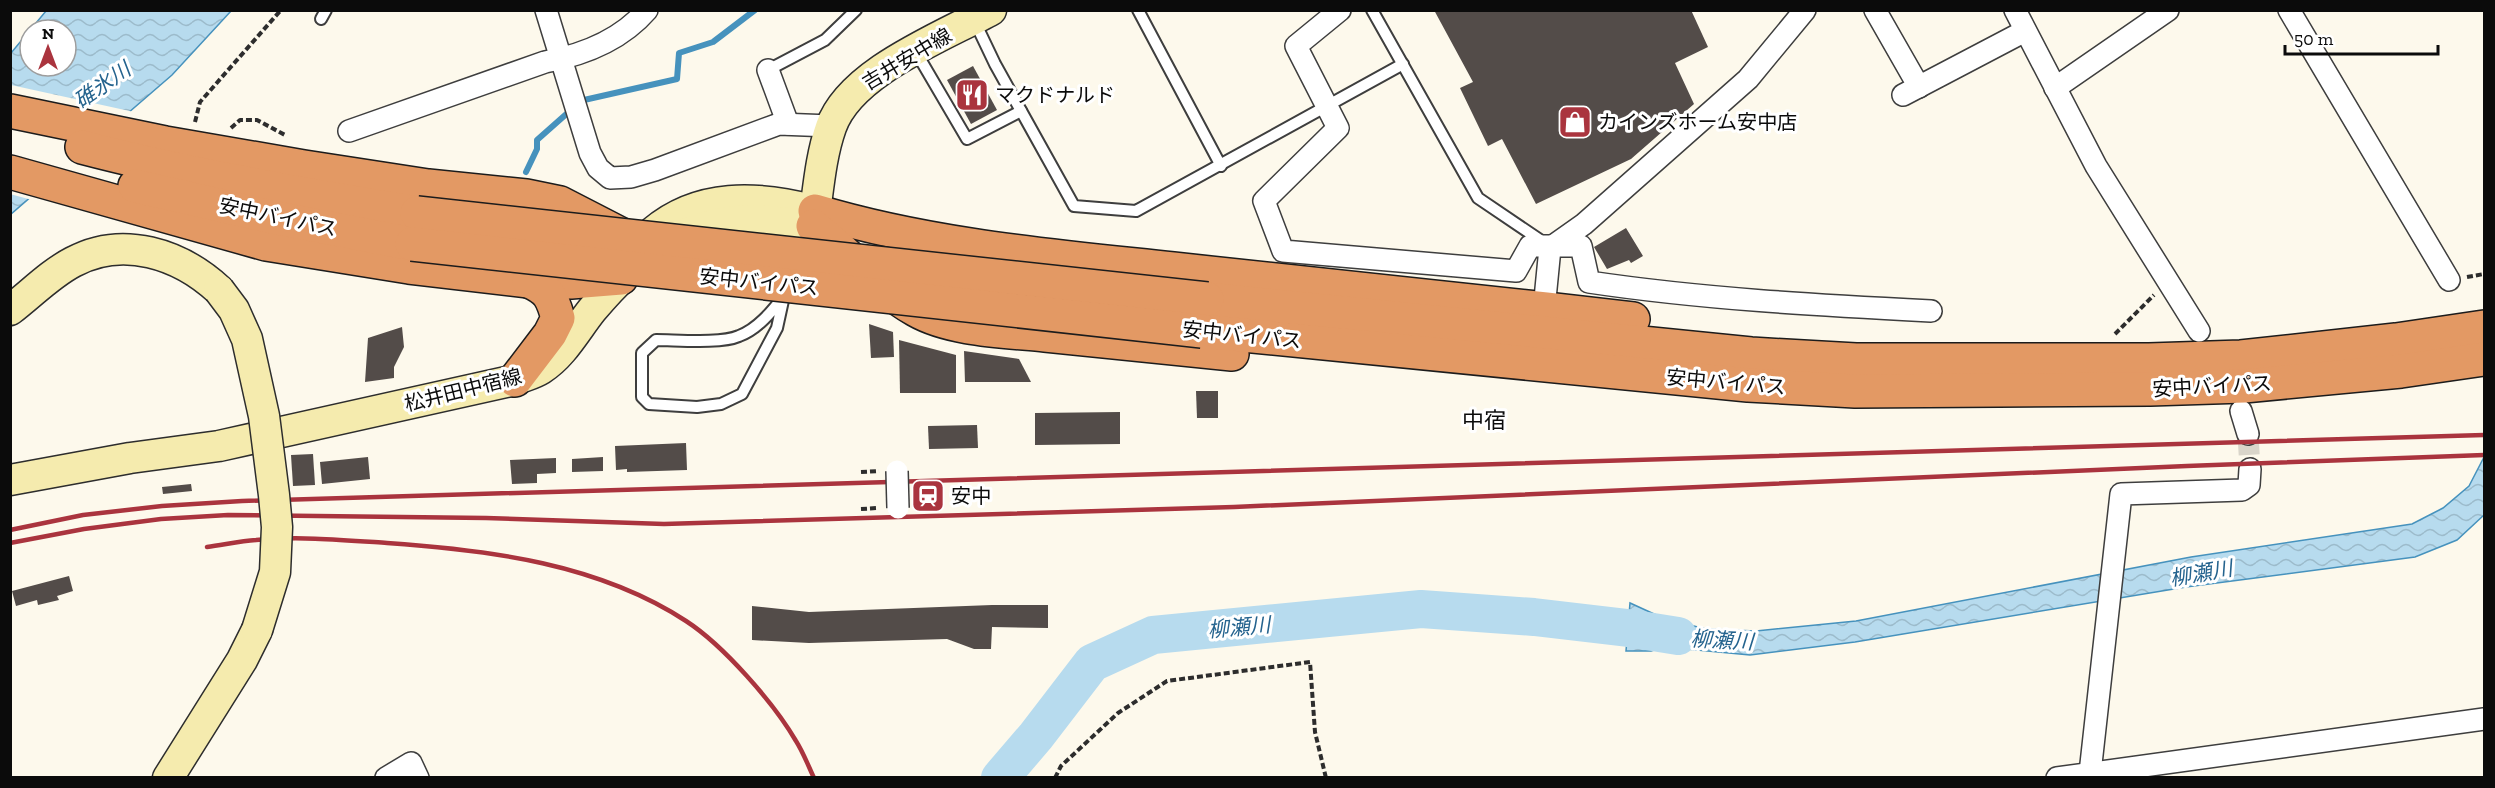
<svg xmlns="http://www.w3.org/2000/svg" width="2495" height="788" font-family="'Zilla Slab','Noto Sans JP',serif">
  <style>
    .water { fill: url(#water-waves); stroke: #4692bd; stroke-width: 1.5; fill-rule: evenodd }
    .pier { fill: #fdf9ec }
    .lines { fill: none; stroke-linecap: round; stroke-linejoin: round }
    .stream { stroke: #4692bd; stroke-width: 6 }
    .river { stroke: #b7dbee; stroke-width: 38 }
    .building { fill: #534c49 }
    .street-tunnel { stroke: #d9d5ca; stroke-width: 21; stroke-dasharray: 21 10; stroke-linecap: butt }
    .lane-casing { stroke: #3e3e3e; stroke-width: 14 }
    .street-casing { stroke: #3e3e3e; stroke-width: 24 }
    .secondary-casing { stroke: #2d2d2d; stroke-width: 33 }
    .highway-casing { stroke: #1c1c1c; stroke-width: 36 }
    .path { stroke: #2d2d2d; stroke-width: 4; stroke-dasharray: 6 3; stroke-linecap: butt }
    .lane { stroke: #fff; stroke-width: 10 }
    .street { stroke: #fff; stroke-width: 21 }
    .secondary { stroke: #f5ebae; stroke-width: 30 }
    .highway { stroke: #e39964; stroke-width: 33 }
    .rail { stroke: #aa343e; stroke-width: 4.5 }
    .street-bridge-casing { stroke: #3e3e3e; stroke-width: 24; stroke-linecap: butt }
    .secondary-bridge-casing { stroke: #2d2d2d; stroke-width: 33; stroke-linecap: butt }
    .highway-bridge-casing { stroke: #1c1c1c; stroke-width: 36; stroke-linecap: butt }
    .street-bridge { stroke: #fff; stroke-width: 21 }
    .secondary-bridge { stroke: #f5ebae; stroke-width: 30 }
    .highway-bridge { stroke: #e39964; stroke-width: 33 }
    .labels { text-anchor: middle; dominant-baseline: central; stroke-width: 6; stroke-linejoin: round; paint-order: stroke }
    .street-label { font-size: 20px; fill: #0b0b0b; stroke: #fff }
    .poi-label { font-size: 20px; fill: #0b0b0b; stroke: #fff; text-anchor: start }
    .water-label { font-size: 21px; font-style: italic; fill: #24638e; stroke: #fff }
    .quarter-label { font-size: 22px; fill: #0b0b0b; stroke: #fff }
  </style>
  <defs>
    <pattern id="water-waves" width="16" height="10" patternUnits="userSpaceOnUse" patternTransform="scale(1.5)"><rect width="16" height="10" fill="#b7dbee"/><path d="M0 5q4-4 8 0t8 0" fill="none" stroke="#9cbbcb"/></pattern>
  </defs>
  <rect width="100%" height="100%" fill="#fdf9ec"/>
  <g class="water">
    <path d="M46,11h185l-59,64 -161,139v-161zM30,30h36v36h-36z"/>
    <path d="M2484,457v58l-27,25 -42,17 -229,30 -331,55 -105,13 -85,-8 -14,4h-25l4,-48 35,16 41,10 50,2 100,-10 335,-64 221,-33 31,-16 26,-22z"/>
  </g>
  <path class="pier" d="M11,85l123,27 -102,88 -22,-6z"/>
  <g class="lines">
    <g class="stream">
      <path d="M580,103l4,-3 93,-21 2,-26 34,-11 42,-32"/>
      <path d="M526,172l11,-23v-9l35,-31"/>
    </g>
    <path class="river" d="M1000,778l36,-42 56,-73 61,-28 268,-26 113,8 94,11 50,8"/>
  </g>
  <g class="building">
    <path d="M1434,10h257l17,37 -33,16 19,41 -63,55 -95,45 -34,-65 -14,7 -28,-58 13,-6z"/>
    <path d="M973,66l24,44 -26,14 -24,-44z"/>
    <path d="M1626,228l17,28 -12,7 -2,-3 -22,9 -13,-22z"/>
    <path d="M869,324l24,8 1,25 -23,1z"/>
    <path d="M402,327l2,20 -10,20v11l-29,4 3,-44z"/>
    <path d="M899,340l57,15v38h-56z"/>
    <path d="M964,351l55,8 12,23h-66z"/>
    <path d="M1196,391h22v27h-21z"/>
    <path d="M1120,412v32l-85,1v-32z"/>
    <path d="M977,425l1,23 -49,1 -1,-23z"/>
    <path d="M686,443l1,27 -60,2v-3l-11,1 -1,-24z"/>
    <path d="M313,454l2,31 -22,1 -2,-31z"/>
    <path d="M368,457l2,22 -48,5 -2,-22z"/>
    <path d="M603,457v14l-31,1v-13z"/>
    <path d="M556,458v15l-19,1v9l-25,1 -2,-24z"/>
    <path d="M191,484l1,7 -29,3 -1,-7z"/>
    <path d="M69,576l4,15 -16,5 2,4 -21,5 -1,-5 -21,6 -4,-15z"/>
    <path d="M992,605h56v23l-56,-1 -1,22h-17l-27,-10 -138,4 -57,-3v-34l57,6z"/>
  </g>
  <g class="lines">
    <path class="street-tunnel" d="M2248,434l2,35"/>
    <g class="lane-casing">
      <g id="lane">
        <path d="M1138,10l83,156"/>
        <path d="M1372,10l106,188 65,44"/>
        <path d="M321,19l5,-9"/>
        <path d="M974,20l21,44 79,142 62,5 267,-147"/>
        <path d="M916,52l51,87 54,-28"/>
        <path d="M768,70l57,-30 31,-30"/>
        <path d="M784,296l-7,32 -35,66 -21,10 -24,3 -48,-3 -7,-7v-44l14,-13c21,0 65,4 83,-4 19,-7 33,-25 45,-40z"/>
      </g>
    </g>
    <g class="street-casing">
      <g id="street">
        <path d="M546,10l44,143 8,15 12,10 21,-1 24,-7 124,-46 52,2"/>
        <path d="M1340,10l-44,36 42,82 -74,73 19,50 233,20 14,-25h51l8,36c114,17 228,23 342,29"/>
        <path d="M1875,10l44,77"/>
        <path d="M2015,10l81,156 103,165"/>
        <path d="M2289,10l160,270"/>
        <path d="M768,70l20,54"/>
        <path d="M2055,88l113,-78"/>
        <path d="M1903,95l122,-64"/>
        <path d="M349,131l196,-69c38,-7 76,-22 102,-52"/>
        <path d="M1544,309l6,-61 34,-24 164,-145 57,-69"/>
        <path d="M2241,411l7,23"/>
        <path d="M2090,773l31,-279 121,-4 7,-5 1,-16"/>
        <path d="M386,778l25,-15 7,15"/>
        <path d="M2057,778l427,-59"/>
      </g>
    </g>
    <g class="secondary-casing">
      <g id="secondary">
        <path d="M653,232c46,-39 104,-36 159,-22"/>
        <path d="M809,235l4,-9c5,-32 7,-68 18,-99 19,-55 111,-90 160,-117"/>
        <path d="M10,310c21,-16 40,-36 63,-48 50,-27 107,-8 146,28"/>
        <path d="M10,480l120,-22 89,-12 296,-66c9,-4 18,-6 26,-11 22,-14 35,-39 51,-59 44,-53 93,-91 166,-90 18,1 37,4 55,6"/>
        <path d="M168,778l74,-118 15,-30"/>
      </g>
    </g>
    <g class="highway-casing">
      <g id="highway">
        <path d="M10,111l155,32 139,24 124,19 98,10 34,7 66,34"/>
        <path d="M82,147c110,29 223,47 335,66"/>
        <path d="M10,172l256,72 143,23 120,14 42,1 50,-4"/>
        <path d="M135,186l137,31 140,27"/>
        <path d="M815,211c116,35 238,45 358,58 154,16 307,32 460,50"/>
        <path d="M813,226c35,27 64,62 103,84 35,20 89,21 129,25 62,6 125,13 187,19"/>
        <path d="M1207,299l544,55 105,6h293l92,-3 155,-17 88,-13"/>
        <path d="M1202,331l546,54 107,6 295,-2 94,-3 157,-15 83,-12"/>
        <path d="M515,380l35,-46 8,-16c-6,-21 -9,-28 -29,-37"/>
      </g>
    </g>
    <g class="path">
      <path d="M195,122l5,-20 81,-92"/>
      <path d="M231,128l9,-8h17l28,15"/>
      <path d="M2467,277l17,-3"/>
      <path d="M2115,334l39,-39"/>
      <path d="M861,472l18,-1"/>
      <path d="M916,508l24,-1"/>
      <path d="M861,509l17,-1"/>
      <path d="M1055,778l6,-12 57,-53 49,-32 143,-19 5,70 11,46"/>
    </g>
    <use href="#lane" class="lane"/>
    <use href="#street" class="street"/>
    <use href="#secondary" class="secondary"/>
    <use href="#highway" class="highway"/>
    <g class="rail">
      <path d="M10,530l73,-15 79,-9 80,-5 2242,-66"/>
      <path d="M10,543l74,-14 77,-10 67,-4 258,3 178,6 570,-17 953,-41 297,-11"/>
      <path d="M207,547c16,-2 33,-6 49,-7 43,-4 88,0 131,3 103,7 212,21 299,78 37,24 88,82 110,120 7,11 12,24 18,37"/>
    </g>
    <g class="street-bridge-casing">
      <path id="street-bridge" d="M897,471l1,37"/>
    </g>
    <g class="secondary-bridge-casing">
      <path id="secondary-bridge" d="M219,290l15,20 13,29 17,77 10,79 3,32 -2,45 -18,58"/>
    </g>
    <g class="highway-bridge-casing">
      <g id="highway-bridge">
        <path d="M417,213l790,86"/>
        <path d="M412,244l790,87"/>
      </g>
    </g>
    <use href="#street-bridge" class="street-bridge"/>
    <use href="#secondary-bridge" class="secondary-bridge"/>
    <use href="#highway-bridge" class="highway-bridge"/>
  </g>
  <defs>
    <g id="restaurant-square" transform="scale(1.725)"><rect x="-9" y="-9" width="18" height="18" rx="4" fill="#aa343e" stroke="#fff"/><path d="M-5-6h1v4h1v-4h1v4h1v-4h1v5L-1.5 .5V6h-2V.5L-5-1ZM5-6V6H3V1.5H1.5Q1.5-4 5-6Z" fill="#fff"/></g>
    <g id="shop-square" transform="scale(1.725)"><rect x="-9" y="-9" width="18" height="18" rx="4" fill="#aa343e" stroke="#fff"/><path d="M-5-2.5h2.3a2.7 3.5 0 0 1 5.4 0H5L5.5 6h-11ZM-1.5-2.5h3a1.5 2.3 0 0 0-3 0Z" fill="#fff"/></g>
    <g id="station-square" transform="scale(1.725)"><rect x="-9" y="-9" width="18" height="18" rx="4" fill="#aa343e" stroke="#fff"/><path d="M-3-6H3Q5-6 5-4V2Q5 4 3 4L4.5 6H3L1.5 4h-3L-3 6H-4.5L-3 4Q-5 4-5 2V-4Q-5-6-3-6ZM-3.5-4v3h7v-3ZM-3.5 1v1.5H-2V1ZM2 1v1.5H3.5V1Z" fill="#fff"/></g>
  </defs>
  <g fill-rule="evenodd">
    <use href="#restaurant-square" x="972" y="95"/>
    <use href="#shop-square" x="1575" y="122"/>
    <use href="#station-square" x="928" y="496"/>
  </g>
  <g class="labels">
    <g class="street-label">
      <text transform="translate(907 59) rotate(-31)">吉井安中線</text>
      <text transform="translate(278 217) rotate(12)">安中バイパス</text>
      <text transform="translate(759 282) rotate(6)">安中バイパス</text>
      <text transform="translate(1242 335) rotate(6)">安中バイパス</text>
      <text transform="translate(1726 382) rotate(5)">安中バイパス</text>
      <text transform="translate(2212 386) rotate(-3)">安中バイパス</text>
      <text transform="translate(463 390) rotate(-14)">松井田中宿線</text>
    </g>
    <g class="poi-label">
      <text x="995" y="95">マクドナルド</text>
      <text x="1598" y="122">カインズホーム安中店</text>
      <text x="951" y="496">安中</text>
    </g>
    <g class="water-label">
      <text transform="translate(102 85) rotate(-35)">碓氷川</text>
      <text transform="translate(2201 573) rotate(-10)">柳瀬川</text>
      <text transform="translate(1239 627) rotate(-5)">柳瀬川</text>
      <text transform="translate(1722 640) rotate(3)">柳瀬川</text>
    </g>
    <g class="quarter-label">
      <text x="1484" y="420">中宿</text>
    </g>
  </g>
  <rect width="2495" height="788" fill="none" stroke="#0b0b0b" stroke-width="24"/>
  <g transform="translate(48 48)"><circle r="28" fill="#ffffff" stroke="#9d9d9d" stroke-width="1.5"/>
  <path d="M0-4.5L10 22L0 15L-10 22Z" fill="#aa343e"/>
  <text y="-9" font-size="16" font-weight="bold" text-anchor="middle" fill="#0b0b0b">N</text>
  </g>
  <path d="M2285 45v9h153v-9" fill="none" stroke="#0b0b0b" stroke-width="3"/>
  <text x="2294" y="45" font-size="18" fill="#0b0b0b" stroke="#ffffff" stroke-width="4.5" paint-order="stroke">50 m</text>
</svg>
